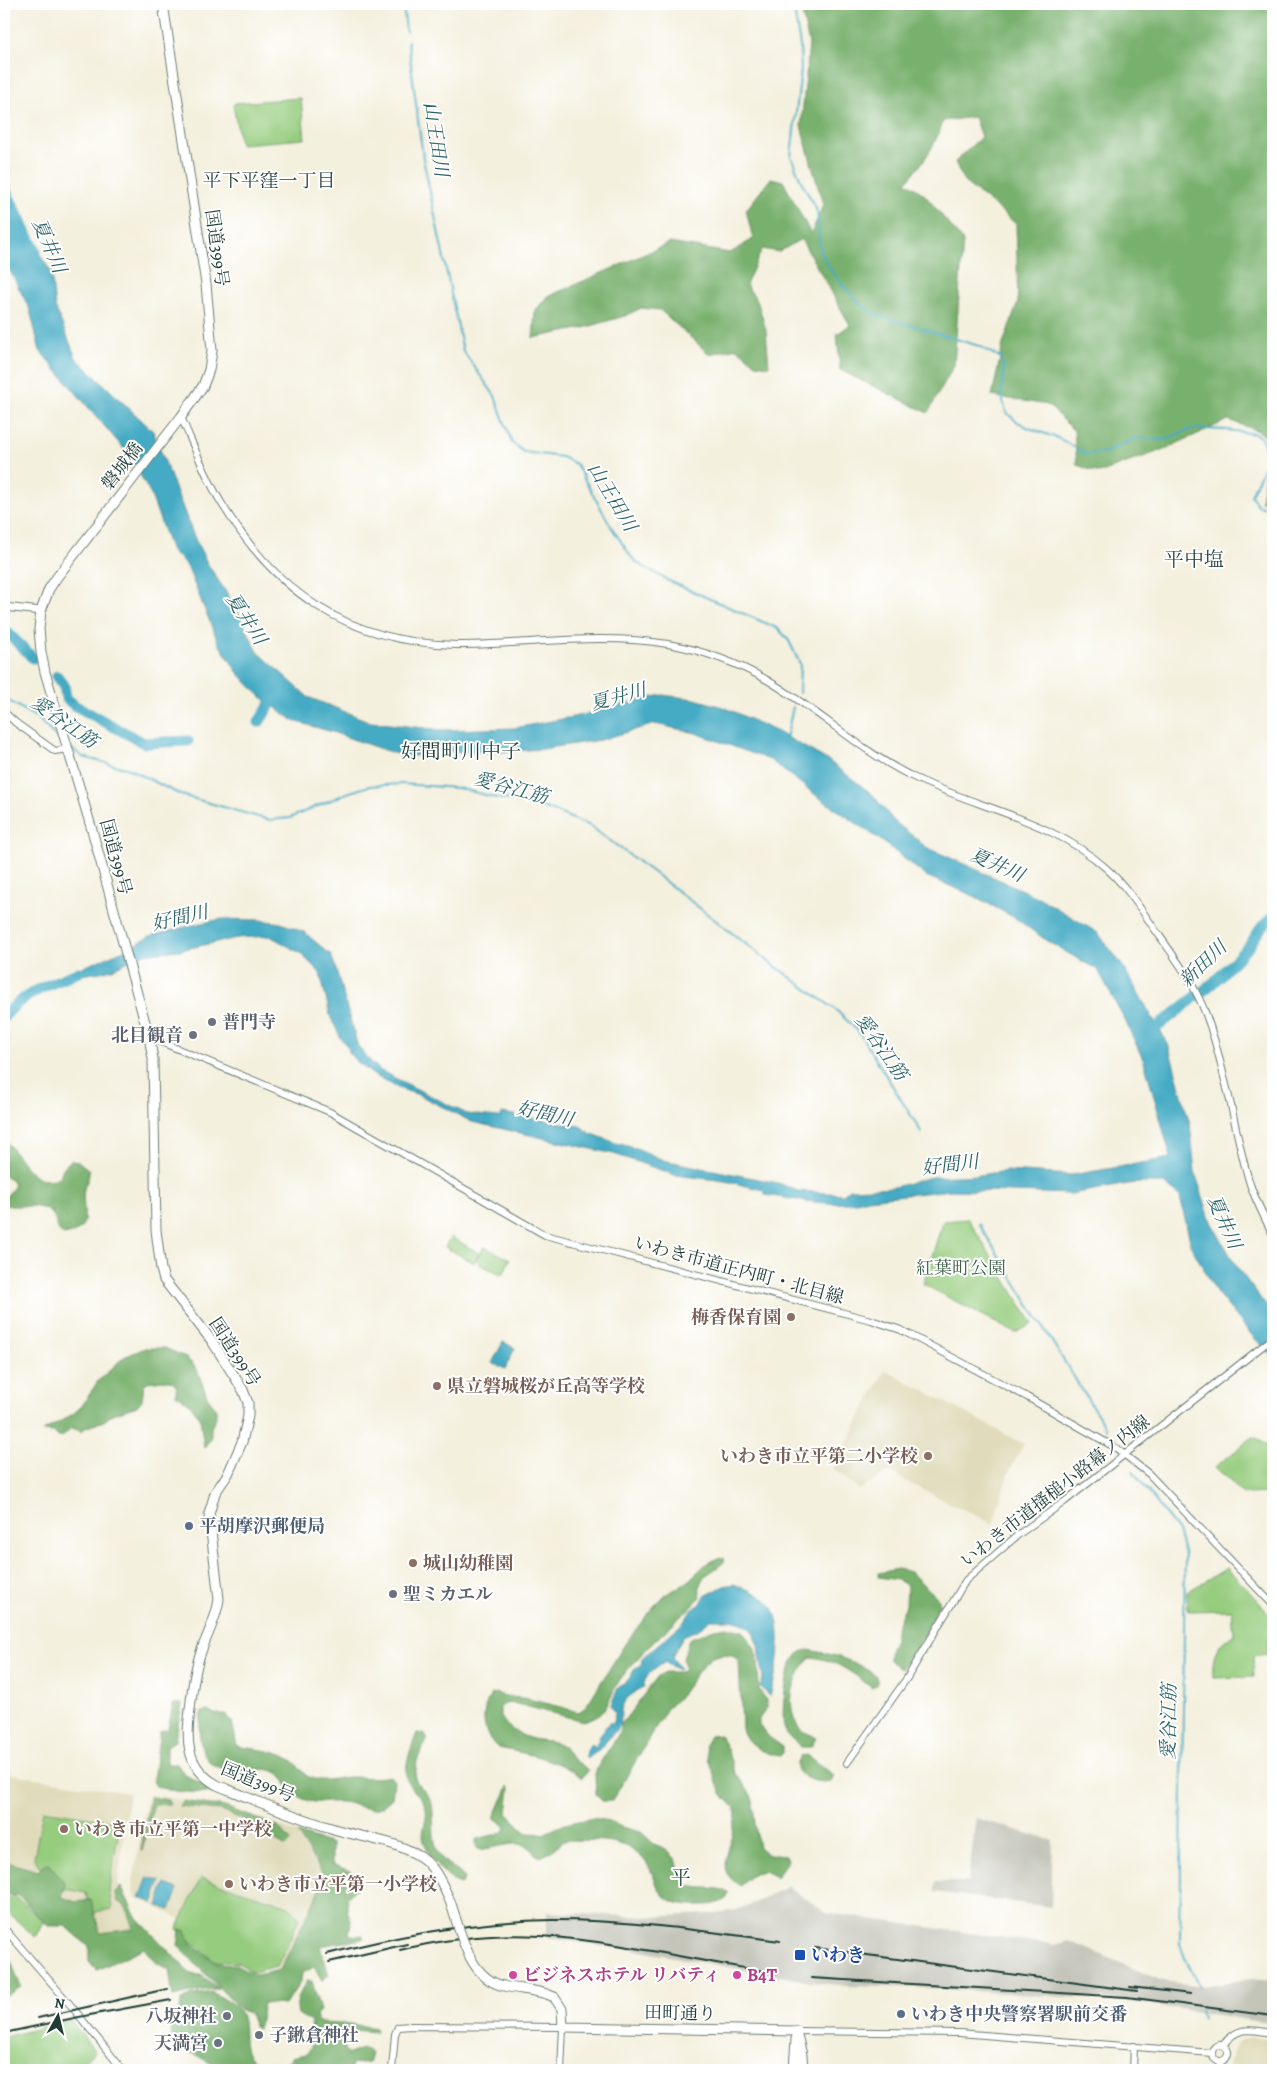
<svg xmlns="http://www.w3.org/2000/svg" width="1277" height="2074" font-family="Alegreya,'Noto Serif JP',serif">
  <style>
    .built { fill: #e0dcbb }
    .industrial { fill: #c4c5b9 }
    .green { fill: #96cc7e; stroke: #5a8459 }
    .forest { fill: #78b06d; stroke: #4c7650 }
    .water { fill: #44abc4; stroke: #32747c }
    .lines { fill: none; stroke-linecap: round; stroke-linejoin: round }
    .stream { stroke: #44abc4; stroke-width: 2 }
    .river { stroke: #44abc4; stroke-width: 11 }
    .tertiary-casing { stroke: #6a7c70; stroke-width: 8 }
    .secondary-casing { stroke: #6a7c70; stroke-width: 9 }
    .trunk-casing { stroke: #6a7c70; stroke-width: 11 }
    .tertiary { stroke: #fff; stroke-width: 6 }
    .secondary { stroke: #fff; stroke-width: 7 }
    .trunk { stroke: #fff; stroke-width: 9 }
    .rail { stroke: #1f3d34; stroke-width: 2 }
    .trunk-bridge-casing { stroke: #6a7c70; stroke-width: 11; stroke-linecap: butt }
    .trunk-bridge { stroke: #fff; stroke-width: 9 }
    .worship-dot { fill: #6b7280; stroke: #fff; stroke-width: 2 }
    .education-dot { fill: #8d6e63; stroke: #fff; stroke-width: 2 }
    .service-dot { fill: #5c6f8a; stroke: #fff; stroke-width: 2 }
    .transit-dot { fill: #1a4fb4; stroke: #fff; stroke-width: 2 }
    .hotel-dot { fill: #d1479c; stroke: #fff; stroke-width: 2 }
    .labels { text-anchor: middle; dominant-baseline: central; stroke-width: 4; stroke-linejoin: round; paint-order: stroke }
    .street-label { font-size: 18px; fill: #1f3d34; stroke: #fff }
    .worship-label { font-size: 18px; font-weight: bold; fill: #5b616d; stroke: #fff; text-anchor: start }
    .park-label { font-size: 18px; fill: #3d6146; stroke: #fff }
    .education-label { font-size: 18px; font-weight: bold; fill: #785e54; stroke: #fff; text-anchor: start }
    .service-label { font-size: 18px; font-weight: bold; fill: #4e5e75; stroke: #fff; text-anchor: start }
    .transit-label { font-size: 18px; font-weight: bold; fill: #164399; stroke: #fff; text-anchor: start }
    .hotel-label { font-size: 18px; font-weight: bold; fill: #b23c85; stroke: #fff; text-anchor: start }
    .water-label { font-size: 19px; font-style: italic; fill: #2c6466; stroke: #fff }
    .neighbourhood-label { font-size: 19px; fill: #1f3d34; stroke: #fff }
    .quarter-label { font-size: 20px; fill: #1f3d34; stroke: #fff }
  </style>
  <rect width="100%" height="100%" fill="#fff"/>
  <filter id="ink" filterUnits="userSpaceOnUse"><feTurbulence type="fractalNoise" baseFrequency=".02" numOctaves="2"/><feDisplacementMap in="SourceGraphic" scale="10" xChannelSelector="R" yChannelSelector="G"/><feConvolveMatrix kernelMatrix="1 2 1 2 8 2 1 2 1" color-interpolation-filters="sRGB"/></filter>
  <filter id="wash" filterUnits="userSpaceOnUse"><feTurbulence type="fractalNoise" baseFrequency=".0096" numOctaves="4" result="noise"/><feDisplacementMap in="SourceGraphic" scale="20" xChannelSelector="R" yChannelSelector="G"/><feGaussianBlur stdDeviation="1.12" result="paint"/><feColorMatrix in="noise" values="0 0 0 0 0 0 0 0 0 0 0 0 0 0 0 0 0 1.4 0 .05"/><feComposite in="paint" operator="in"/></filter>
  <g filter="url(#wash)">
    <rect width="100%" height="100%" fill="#f4f0de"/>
    <g class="built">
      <path d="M885,1370l139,74 -16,30 -15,50 -86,-42 -16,-11 -32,19 -26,-21z"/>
      <path d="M4,1773l125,20 -11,90 23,49 -44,5 -93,-72z"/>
      <path d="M150,1795l76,11 71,27 31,49 -7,5 -41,84 -145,-75 -3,-10 15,-88z"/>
      <path d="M1251,2037l22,3v30h-44l-1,-5 9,-23z"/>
    </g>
    <g class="industrial">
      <path d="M976,1818l77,23 -2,66 -117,-15 1,-10h33z"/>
      <path d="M788,1886l39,27 228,32 14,-4 91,39 10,2 33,4 48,-7 22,2v43l-143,-23 -205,-13 -78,-2 -36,-4 -181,-33 -83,-11v-26l98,5 63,-3 28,-4 23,-9z"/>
    </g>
    <g class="green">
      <path d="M301,98l4,41 -64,5 -1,-1 -7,-38 2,-2z"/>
      <path d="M968,1219l65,105 -18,9 -92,-49 20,-63z"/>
      <path d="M451,1237l28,16 -5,10 -29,-16z"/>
      <path d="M484,1247l26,12 -7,16 -24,-11 -2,-5z"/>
      <path d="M1253,1437l4,1 14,12 2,35 -2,8 -28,1 -28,-27z"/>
      <path d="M1227,1568l46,49v22l-6,1 1,14 -15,2 1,21 -41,1c-1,-20 1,-35 21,-42l-2,-26 -44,1 -1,-19z"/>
      <path d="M43,1810l77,12 -11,68 3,19 -21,4 -5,-20 -32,-6 -20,-29z"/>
      <path d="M201,1878l85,27 14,12 -23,49 -24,6 -14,-9 -24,-2 -38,-32z"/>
      <path d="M14,1895l30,27 -9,15 -31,-28v-6z"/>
      <path d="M71,2020l24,32 -23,18h-68v-33z"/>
    </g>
    <g class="forest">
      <path d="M800,4h473v498l-12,-1 9,-59 -11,-11 -31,-11 -63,29 -66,24 -22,-8 -3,-34 -26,-26 -56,-9 11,-52 15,-42 -2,-78 -22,-19 -30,-23 -9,-20 26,-25 -7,-20 -31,4c-8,26 -19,41 -37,61l18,12 39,47 -9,124 -26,48 -88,-43 -3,-36 13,-9 -49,-86 -22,13 -17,-3 -16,36 11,15 9,30 3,36 -13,-2 -19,-16 -28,6 -49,-44 -19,-2 -16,8 -41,12 -51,10 2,-27 12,-14 123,-54 60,10 23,-14 -7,-29 25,-32 12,3 28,53 12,-29 -22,-79 8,-82z"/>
      <path d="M4,1139c14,14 30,52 56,38l3,-9 8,-8 7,1 11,9c1,8 -3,12 -5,19 -4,22 12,41 -20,46 -11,-7 -5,-13 -11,-20 -10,-13 -35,-7 -49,-10v-6l10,-12 -2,-7 -8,-5z"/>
      <path d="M145,1348h20l20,9 11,10 11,29 9,13v8l-5,11v10l-7,10 -4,-30 -11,-15 -13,-8 1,-7 -4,-6 -10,-2 -16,2 -3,3 -2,15 -5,6 -24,8 -9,7 -19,7 -3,4 -11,-4 -9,9h-4l-4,-5 -11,-1 30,-17 9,-8 16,-25 26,-24z"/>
      <path d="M720,1557l5,2 -1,3c-12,12 -29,13 -23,35 -27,27 -56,50 -79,80 -17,22 -8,36 -39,44l-70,-18 -8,1 -5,3c-2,17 18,28 33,32 8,2 19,1 27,5 6,4 8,10 13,15 5,4 11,6 15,12l-6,7c-27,-20 -51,-23 -83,-30 -17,-10 -20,-39 -7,-54l5,-1c9,5 21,4 31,6 17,4 34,8 50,13l7,-4 40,-64 28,-37 12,-12 21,-12 21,-20z"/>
      <path d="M898,1569l12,3 29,27v6c-9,17 -24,52 -38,63l-12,-7v-8l6,-13v-10l11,-25 1,-20 -9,-5 -20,-3v-4z"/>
      <path d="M727,1627l15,4 12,16 4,13 1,30 8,10v8l-8,11v6l10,12 14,10v6l-3,3c-16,-2 -33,-10 -38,-27l-3,-68 -7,-6 -9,-1 -11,3 -9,8 -23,31 -14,14 -54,91h-10l-6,-6 -1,-21 3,-8 20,-31 5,-13 35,-46 8,-4h16l3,-4 -2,-9 6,-20 25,-10z"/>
      <path d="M808,1650c25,4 47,10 68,26l2,8 -6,4c-19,-15 -37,-29 -62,-31 -16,19 -25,45 -13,68 4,9 13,7 19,13l-5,9h-10c-5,-5 -13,-10 -16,-17 -5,-13 1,-57 8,-69 3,-6 8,-10 15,-11z"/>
      <path d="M173,1704h9l-7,37 -8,5v18h10l8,11 26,13 1,6c-19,-3 -40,0 -58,-9l-1,-6 7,-48 8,-2z"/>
      <path d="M207,1710l8,4h11l6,8 5,24c17,4 37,3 53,13 8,4 12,15 19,18 15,7 27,0 42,0 14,0 25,2 39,-1l4,5 -2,17c-5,5 -11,10 -19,11 -10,0 -21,-6 -31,-7 -20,-1 -29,4 -48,-8 -7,-5 -9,-17 -16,-21 -13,-8 -28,0 -42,-1 -36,-2 -39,-30 -35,-59z"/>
      <path d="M417,1733l7,1 3,4 -10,23 -2,18c5,9 15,16 17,25 3,17 -1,34 7,50 6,11 19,15 25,24l-2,6c-16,-2 -38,-33 -39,-48 0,-11 6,-20 2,-31 -4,-12 -19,-16 -19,-31 0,-14 6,-28 11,-41z"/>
      <path d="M720,1735l7,14 8,23 16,23 2,6 2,23 4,23 9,8 6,-1 12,1 2,5 -12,17 -12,-6 -10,2 -14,13c-20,-14 -16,-21 -10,-42 2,-9 3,-19 6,-28l-1,-8 -13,-13 -14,-36 -3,-14 5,-9z"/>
      <path d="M806,1755l28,20 -3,6c-16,4 -45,-7 -30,-25z"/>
      <path d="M508,1786l2,2 -3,25 20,20 16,1 22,-10 28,-6 17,3 11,6 20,5 13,12 10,4 12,11 8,25c14,7 30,1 44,8l-1,6c-8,7 -19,7 -29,7 -58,1 -28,-36 -71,-58 -18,-9 -41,-6 -60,-7 -11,4 -14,13 -27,17 -6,-3 -10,-10 -16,-12 -8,-4 -35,4 -45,5l-3,-4v-7l26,-6 4,-5 -4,-5 -8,-5z"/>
      <path d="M150,1797l18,3 2,4h-16l-12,47h-1z"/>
      <path d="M182,1801l42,6 53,19 14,15 -5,6 -20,-12 -7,-9 -40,-16 -40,-4z"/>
      <path d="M297,1833l35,11v20l18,7 10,13 -13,14v12l4,11 -2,14 14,1v3l-43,7 9,29 -7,5 -8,-13 -12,6 -1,8 -16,24 -22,-2 -5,26 -5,-2 -2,-12 -11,-6 -62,-63 2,-17 5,2 10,16 24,17 18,1 19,10 24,-5 41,-83 7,-5z"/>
      <path d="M4,1861l34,10 10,-9 17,22 -3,13 14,5 15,-2 9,33 33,-4c-3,-12 -4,-24 -16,-28l-1,-9 5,-5 16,31 54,56 10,1 18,14 -16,1 -30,7 -4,-28 -14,-7 -11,-14 -47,22 -8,-9v-14l-23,-21h-18l-30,-31h-14z"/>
      <path d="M4,1943l17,44 -17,10z"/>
      <path d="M307,1981h5l8,30 -4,3 1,6 2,2 25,1 32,5v4l-25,-2 -6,11 -1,9 5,4c8,-3 17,-9 22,0l-3,8 -15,2 -3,6 -27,-1 -3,1h-97l-27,-15 -13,-5 -10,-9 -2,-10 1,-5 6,-5 3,-19 11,-7 20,-3c8,5 20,10 26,17 14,18 -7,53 29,54 6,0 14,1 19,-1 3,-1 4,-3 6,-5 5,-2 10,-2 15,-3l6,-11 -2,-21 -13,-8c-4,-14 3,-22 9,-33z"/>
    </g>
    <g class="water">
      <path d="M4,198l47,74 4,35 21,51 77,73 42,108 12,24 28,43 23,46 50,45 63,25 71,8 73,-2 68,-13 40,-11 39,-9 33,4 31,9 52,24 51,29 43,33 21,26 33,27 114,51 58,35 24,32 46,79 22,80 5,48 16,50 26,45 36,48v42l-18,-18 -38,-46 -26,-47 -11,-49 -15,-14h-31l-63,11 -120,-4 -83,9c-29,10 -73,0 -103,-4l-2,-5 -38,-9 -50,-6 -61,-21 -142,-32 -53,-27 -21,-7 -26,-14 -18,-15 -5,-7 -1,-5 -7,-8 -11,-24 -10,-42 -20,-20 -30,-17 -33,2 -57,12 -36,4 -32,15 -11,3 -46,7 76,-32 19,-11 47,-12 25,-5 38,1 21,3 23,9 27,23 5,14 22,78 14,16 9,8 86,43 31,3h3l1,-4 78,13 10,7 26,10 23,6 24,11 115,23 20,8 45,3 6,-5 46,-2 36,-10 49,-2 26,-4 66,4 99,-17 -26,-94 -21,-46 -26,-48 -48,-27 -35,-25 -41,-22 -48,-20 -44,-35 -65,-45 -47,-36 -74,-27 -41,-9 -55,16 -58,9 -44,3h-54l-33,4 -18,-3 -61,-21 -38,-11 -34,-25 -22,-23 -19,-29 -33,-80 -15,-13 -20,-56 -21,-39 -90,-105 -10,-41 -26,-51z"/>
      <path d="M503,1342l12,6 -10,21 -13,-6z"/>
      <path d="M734,1584c12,5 29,10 37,21 15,22 6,68 -1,91l-10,-9 3,-8 -4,-34 -7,-15 -10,-7 -11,-3h-20l-12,9 -16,7 -11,21 8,11 -3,1 -13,-7c-11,7 -19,13 -21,26 -19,10 -24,16 -22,37 -12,11 -20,27 -34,33l-2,-3 6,-12 5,4 4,-12 9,-12h5l1,-11 -4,-6 7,-18 11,-9 5,-9 7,-5 1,-7 41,-35 10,-15 7,-3 5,-9 19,-10z"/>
      <path d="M148,1877l13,4 -8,22 -13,-5z"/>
      <path d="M165,1884l13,5 -8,21 -12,-4z"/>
    </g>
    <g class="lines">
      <g class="stream">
        <path d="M403,4l3,27"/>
        <path d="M793,4l7,42 1,24 -10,86 10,25 15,27c4,14 1,29 5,43 5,17 39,57 56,64l102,31 22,12 3,11 -3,24 5,19 10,9 13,7 31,11 26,15 20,-2 30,-14 28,2 27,-11h14l22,1 29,4 6,5 7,17 -18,39 7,11 15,3"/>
        <path d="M408,41l15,117 40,193 32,45 17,47 12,9 38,5 14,7 36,64 20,30 7,6 30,17 110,48 10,12 11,23 -1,29"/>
        <path d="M4,698l35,21 13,14 10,8"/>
        <path d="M786,739l7,-32"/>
        <path d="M71,748l12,9 46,12 52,26 88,25 21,-2 57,-25 22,-7 33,-2 56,4 39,10 23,3 31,9 39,16 72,53 106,82 68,49 22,21 64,102"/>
        <path d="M979,1224l128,206"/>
        <path d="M1133,1471l45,60 7,24 -5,389 5,14 14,28"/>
        <path d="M1200,2010l2,8"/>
      </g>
      <g class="river">
        <path d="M4,187l32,65"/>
        <path d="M4,629l29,29"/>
        <path d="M57,676l7,9 2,13 8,7 70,38 44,-2"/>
        <path d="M259,722l19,-30"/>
        <path d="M4,1017c20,-25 47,-33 75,-45"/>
        <path d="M1151,1032l62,-49 36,-37 12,-18 12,-11"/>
      </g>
    </g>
  </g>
  <g filter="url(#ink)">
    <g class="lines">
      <g class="tertiary-casing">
        <g id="tertiary">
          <path d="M181,417c12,27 23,56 38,82 55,93 128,144 238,146 70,0 141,-13 211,-1 33,6 70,19 99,36 50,29 92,70 144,96 65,32 141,43 196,93 19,17 33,39 47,59 19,27 39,53 51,84 8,21 14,43 19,65 10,36 15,74 27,110 6,16 14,32 22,48"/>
          <path d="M4,712l12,11 39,28 14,-2"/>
          <path d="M149,1037l181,75 215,123 326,85 30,10 15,8 111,59 89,51 33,26 124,131"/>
          <path d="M847,1763l60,-85 59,-98 53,-46 45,-32 209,-164"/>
          <path d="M4,1928l64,74 55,68"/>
          <path d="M796,2031l163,2 253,20"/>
          <circle cx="1220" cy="2053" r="8"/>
          <path d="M1223,2045c16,-20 26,-15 50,-12"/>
          <path d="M1220,2061l1,9"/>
          <path d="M392,2070l3,-36 3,-7 13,-1 152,1 -2,43"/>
          <path d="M1133,2070l1,-24"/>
        </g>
      </g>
      <g class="secondary-casing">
        <path id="secondary" d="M4,607l37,4"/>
      </g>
      <g class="trunk-casing">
        <g id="trunk">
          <path d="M163,4l43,280 6,67 -3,19 -6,16 -22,31 -124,160 -8,12 -8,22 -2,18 2,23 4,20 47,158 57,207 4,22 3,171 5,39 3,11 48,61 31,49 5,13v13l-6,26 -14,32 -13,19 -6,21 10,85c-2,19 -12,35 -18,53 -6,16 -8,32 -10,49 -4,34 -9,64 26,84 37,15 75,31 114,43 29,10 73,13 96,34 11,11 17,26 23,39"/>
          <path d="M554,1997l8,12 1,18 233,4"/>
          <path d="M796,2031l6,24 1,15"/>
          <path d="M794,2070l2,-31"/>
        </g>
      </g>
      <use href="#tertiary" class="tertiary"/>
      <use href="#secondary" class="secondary"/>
      <use href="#trunk" class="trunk"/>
      <g class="rail">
        <path d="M815,1948l322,43"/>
        <path d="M400,1950c45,-11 93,-17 140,-14 80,5 158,26 237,37"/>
        <path d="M327,1954c73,-19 149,-33 225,-34 76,0 152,11 228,21"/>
        <path d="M329,1962l78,-18"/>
        <path d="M811,1978l316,19 146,19"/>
        <path d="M1130,1987l61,7"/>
        <path d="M38,2018l129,-29"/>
        <path d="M4,2033l75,-16 92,-17"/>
      </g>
      <g class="trunk-bridge-casing">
        <path id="trunk-bridge" d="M450,1901c11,31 18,77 54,85 17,4 34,3 50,11"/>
      </g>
      <use href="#trunk-bridge" class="trunk-bridge"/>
    </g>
  </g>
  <g class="worship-dot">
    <circle cx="212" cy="1022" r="5"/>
    <circle cx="193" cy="1035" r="5"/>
    <circle cx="393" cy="1594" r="5"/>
    <circle cx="227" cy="2016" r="5"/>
    <circle cx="259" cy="2035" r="5"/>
    <circle cx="218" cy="2043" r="5"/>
  </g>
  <g class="education-dot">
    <circle cx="791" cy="1317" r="5"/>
    <circle cx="437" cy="1386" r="5"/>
    <circle cx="928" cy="1456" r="5"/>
    <circle cx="413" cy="1563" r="5"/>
    <circle cx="64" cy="1829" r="5"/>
    <circle cx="229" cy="1884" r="5"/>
  </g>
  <g class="service-dot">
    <circle cx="189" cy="1526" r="5"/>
    <circle cx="901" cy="2014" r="5"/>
  </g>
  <rect class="transit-dot" x="794" y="1949" width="12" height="12" rx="2.5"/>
  <g class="hotel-dot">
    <circle cx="513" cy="1975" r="5"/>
    <circle cx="737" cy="1975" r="5"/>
  </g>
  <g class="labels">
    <g class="street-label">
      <text transform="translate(217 248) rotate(82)">国道399号</text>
      <text transform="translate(122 466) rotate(-52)">磐城橋</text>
      <text transform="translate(116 857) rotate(75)">国道399号</text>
      <text transform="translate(739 1270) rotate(15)">いわき市道正内町・北目線</text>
      <text transform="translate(235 1352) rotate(57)">国道399号</text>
      <text transform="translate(1055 1491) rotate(-38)">いわき市道搔槌小路幕ノ内線</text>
      <text transform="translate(258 1782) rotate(22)">国道399号</text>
      <text transform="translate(680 2013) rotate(1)">田町通り</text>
    </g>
    <g class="worship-label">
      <text x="222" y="1022">普門寺</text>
      <text x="183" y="1035" text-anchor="end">北目観音</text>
      <text x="403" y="1594">聖ミカエル</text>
      <text x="217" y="2016" text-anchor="end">八坂神社</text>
      <text x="269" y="2035">子鍬倉神社</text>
      <text x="208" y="2043" text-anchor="end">天満宮</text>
    </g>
    <g class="park-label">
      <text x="961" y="1268">紅葉町公園</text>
    </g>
    <g class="education-label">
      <text x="781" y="1317" text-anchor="end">梅香保育園</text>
      <text x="447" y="1386">県立磐城桜が丘高等学校</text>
      <text x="918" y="1456" text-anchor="end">いわき市立平第二小学校</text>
      <text x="423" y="1563">城山幼稚園</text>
      <text x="74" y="1829">いわき市立平第一中学校</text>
      <text x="239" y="1884">いわき市立平第一小学校</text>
    </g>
    <g class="service-label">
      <text x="199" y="1526">平胡摩沢郵便局</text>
      <text x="911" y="2014">いわき中央警察署駅前交番</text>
    </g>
    <g class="transit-label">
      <text x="811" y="1955">いわき</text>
    </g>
    <g class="hotel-label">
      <text x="523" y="1975">ビジネスホテル リバティ</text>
      <text x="747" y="1975">B4T</text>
    </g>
    <g class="water-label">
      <text transform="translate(436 139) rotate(81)">山王田川</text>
      <text transform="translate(49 246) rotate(67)">夏井川</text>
      <text transform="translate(612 497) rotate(59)">山王田川</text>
      <text transform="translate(246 619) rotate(57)">夏井川</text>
      <text transform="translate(618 697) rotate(-15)">夏井川</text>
      <text transform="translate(64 722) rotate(35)">愛谷江筋</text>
      <text transform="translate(511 788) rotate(15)">愛谷江筋</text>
      <text transform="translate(997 865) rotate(24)">夏井川</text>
      <text transform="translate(180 918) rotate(-13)">好間川</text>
      <text transform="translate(1203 964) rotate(-44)">新田川</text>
      <text transform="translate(881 1047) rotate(55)">愛谷江筋</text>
      <text transform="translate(545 1114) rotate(13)">好間川</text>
      <text transform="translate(950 1165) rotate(-7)">好間川</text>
      <text transform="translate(1224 1222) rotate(66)">夏井川</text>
      <text transform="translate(1169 1722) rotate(-89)">愛谷江筋</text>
    </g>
    <g class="neighbourhood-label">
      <text x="269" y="181">平下平窪一丁目</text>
    </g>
    <g class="quarter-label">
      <text x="1194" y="559">平中塩</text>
      <text x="461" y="751">好間町川中子</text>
      <text x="681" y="1877">平</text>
    </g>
  </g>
  <rect width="1277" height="2074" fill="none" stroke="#fff" stroke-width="20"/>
  <g transform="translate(58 2016) rotate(8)" stroke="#ffffff" stroke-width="4" paint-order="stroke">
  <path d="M0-4L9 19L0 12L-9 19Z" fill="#1f3d34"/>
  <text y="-8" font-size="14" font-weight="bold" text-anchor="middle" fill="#1f3d34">N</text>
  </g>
</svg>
